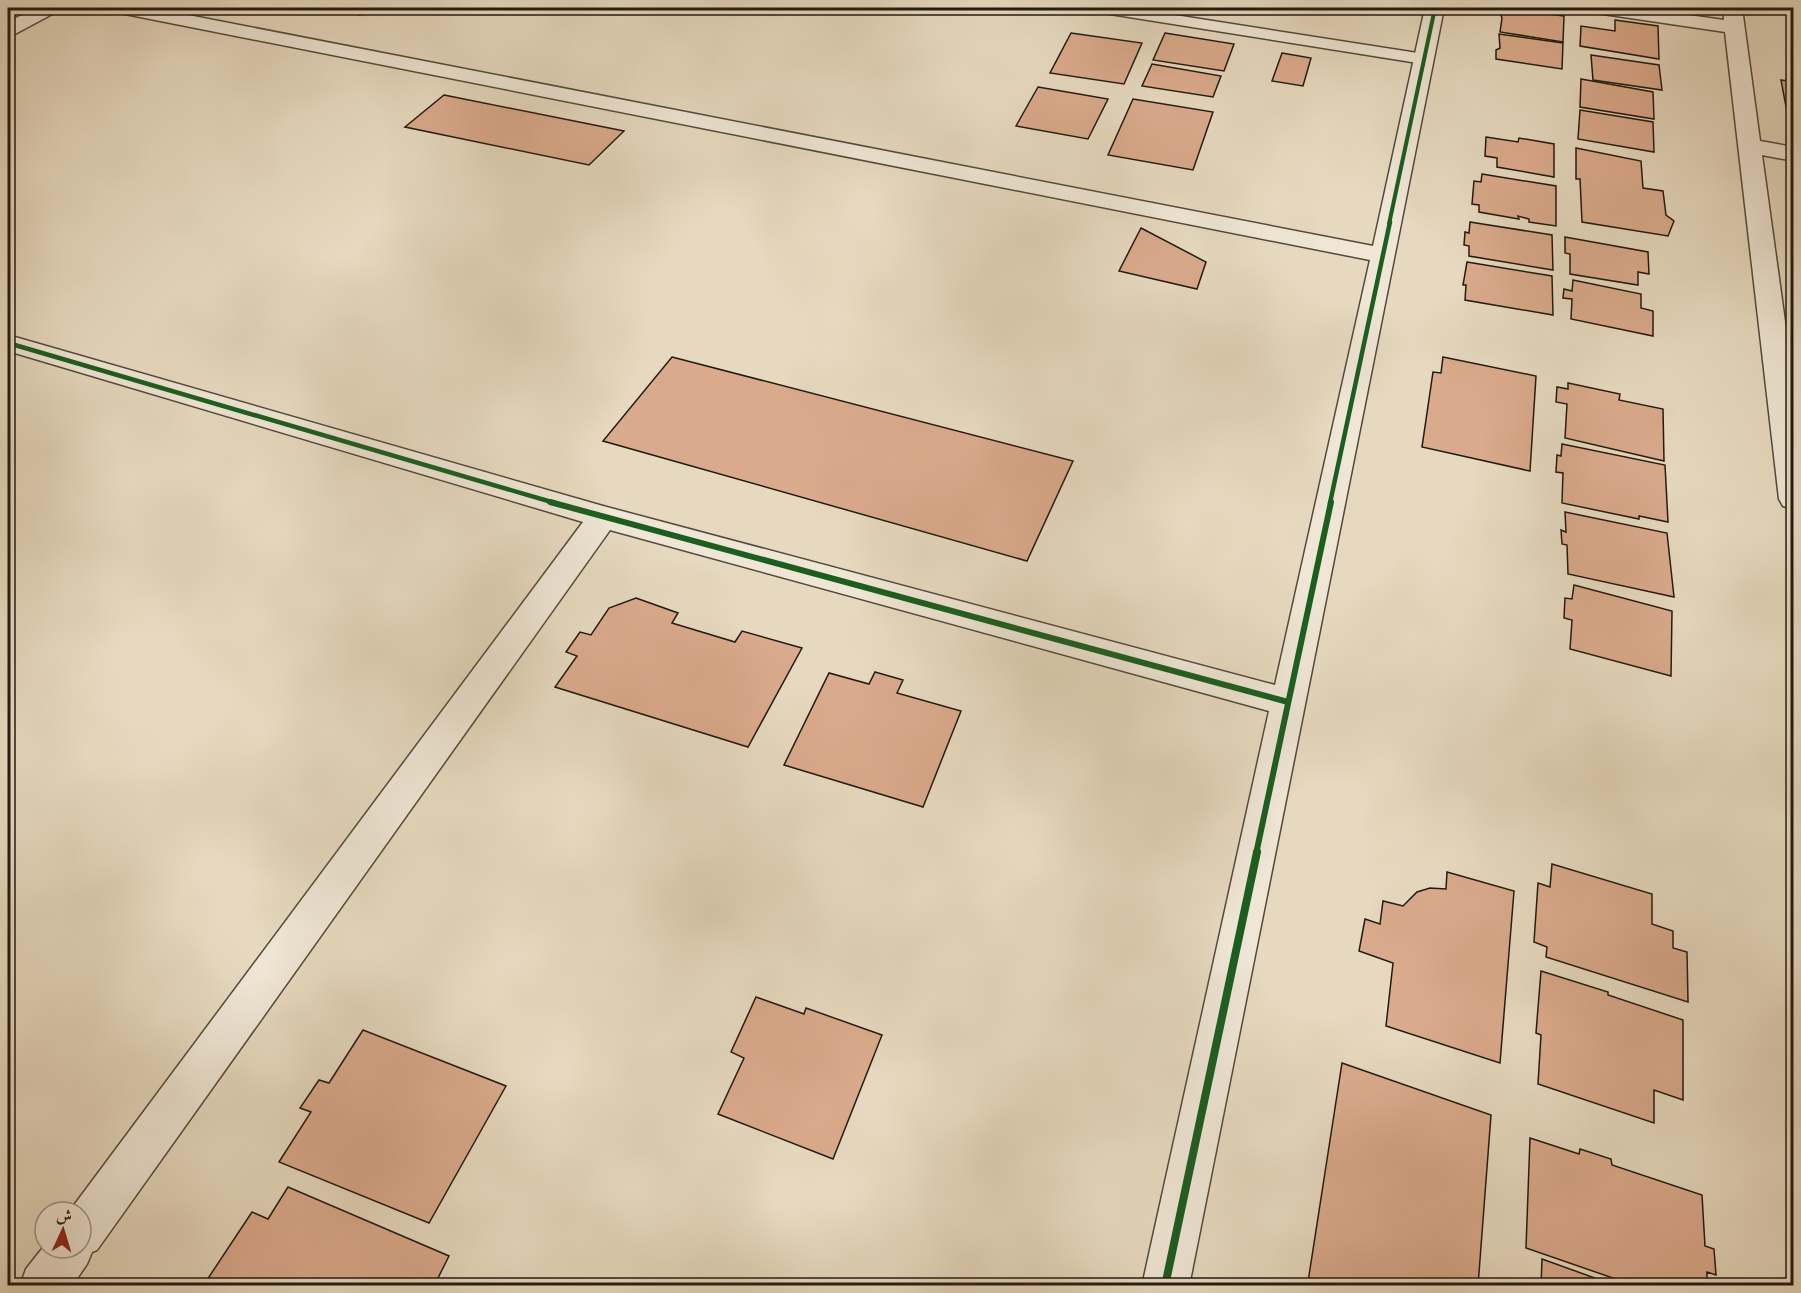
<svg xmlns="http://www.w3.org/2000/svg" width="1801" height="1293" font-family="'Libre Bodoni',Amiri,serif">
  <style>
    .building { fill: #daaa8c; stroke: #221a12; stroke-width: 1.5 }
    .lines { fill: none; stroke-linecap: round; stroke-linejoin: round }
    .service-casing { stroke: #534a3d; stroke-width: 3 }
    .minor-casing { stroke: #534a3d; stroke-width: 3 }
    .service { fill: #efe6d5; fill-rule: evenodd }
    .minor { fill: #efe6d5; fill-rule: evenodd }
    .cycleway-far3-casing { stroke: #efe6d5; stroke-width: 6 }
    .cycleway-far2-casing { stroke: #efe6d5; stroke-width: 8 }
    .cycleway-far1-casing { stroke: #efe6d5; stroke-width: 10 }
    .cycleway-casing { stroke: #efe6d5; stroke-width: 11 }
    .cycleway-far3 { stroke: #1b5e20; stroke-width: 4 }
    .cycleway-far2 { stroke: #1b5e20; stroke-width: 4.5 }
    .cycleway-far1 { stroke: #1b5e20; stroke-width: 6 }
    .cycleway { stroke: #1b5e20; stroke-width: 8 }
  </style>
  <rect width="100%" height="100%" fill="#e6d9bf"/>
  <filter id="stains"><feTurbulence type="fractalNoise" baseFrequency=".00333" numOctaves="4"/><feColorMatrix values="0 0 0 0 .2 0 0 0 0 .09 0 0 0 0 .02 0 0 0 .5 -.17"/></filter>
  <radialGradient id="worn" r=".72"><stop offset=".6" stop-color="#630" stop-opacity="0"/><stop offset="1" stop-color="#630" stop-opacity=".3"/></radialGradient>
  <g class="building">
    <path d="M323,8h48l-11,7z"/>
    <path d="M394,8h48l-8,6z"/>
    <path d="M1503,8l61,8 -1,26 -63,-10 2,-14 -2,-5z"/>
    <path d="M1615,20l43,6 1,33 -79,-13 1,-20 34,5z"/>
    <path d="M1071,33l71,10 -18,41 -74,-11z"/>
    <path d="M1165,33l69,11 -10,27 -71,-11z"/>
    <path d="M1499,34l64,9 -1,26 -66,-10v-9l4,-2z"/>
    <path d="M1282,53l29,5 -8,28 -31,-5z"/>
    <path d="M1591,55l68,10 3,25 -69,-10z"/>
    <path d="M1152,64l69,12 -8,21 -71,-11z"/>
    <path d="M1581,79l72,13 1,27 -74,-12z"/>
    <path d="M1781,80l13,2v31l-7,-1z"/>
    <path d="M1038,87l70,12 -20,40 -72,-13z"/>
    <path d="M444,95l180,36 -35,34 -184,-38z"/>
    <path d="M1133,99l80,13 -20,58 -85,-15z"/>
    <path d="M1580,110l73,12 1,30 -76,-13z"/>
    <path d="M1486,137l32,5 1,-4 35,6v33l-57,-10v-9l-12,-2z"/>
    <path d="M1576,148l65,13 2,27 20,3 3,24 8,6 -6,15 -86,-14 -2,-43h-4z"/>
    <path d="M1482,174l74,12v40l-27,-4v-3l-11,-3 1,3 -40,-7v-7l-7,-1 2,-23 7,1z"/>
    <path d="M1470,222l82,13 1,35 -84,-14v-10l-5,-1 1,-13 4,1z"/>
    <path d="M1141,228l65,34 -9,27 -78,-18z"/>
    <path d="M1565,237l83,15 1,22 -11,-2v13l-68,-11v-20l-5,-1z"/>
    <path d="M1467,262l85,14 1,39 -88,-15 1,-15h-3z"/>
    <path d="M1573,280l68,14v14l12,3v25l-82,-17 1,-20 -9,-1 1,-9 8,2z"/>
    <path d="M672,357l401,104 -46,100 -424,-120z"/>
    <path d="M1443,357l93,19 -6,95 -108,-24 11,-75 8,1z"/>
    <path d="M1568,383l52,11 -1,6 44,9 1,52 -99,-23 2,-34 -11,-2 1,-15 11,2z"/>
    <path d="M1562,444l103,21 3,57 -29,-6v3l-77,-16 1,-30 -7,-1 1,-17 4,1z"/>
    <path d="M1565,512l102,21 7,64 -106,-23 -1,-29 -5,-1 -1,-14 5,2z"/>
    <path d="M1574,585l98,26 -1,65 -101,-27 2,-29 -8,-2 1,-20 7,1z"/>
    <path d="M636,598l42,15 -6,10 63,19 7,-11 60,17 -54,99 -193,-60 22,-31 -11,-4 14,-20 11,3 18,-27z"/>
    <path d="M875,672l28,8 -6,13 64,18 -38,96 -139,-42 45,-92 40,11z"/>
    <path d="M1552,864l100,30v30l21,7v17l14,4 1,50 -142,-45 1,-10 -13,-5 4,-59 12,4z"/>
    <path d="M1447,872l67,19 -14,172 -114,-37 7,-63 -34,-12 6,-32 15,5 3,-23 20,5 14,-14 13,-4 16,1z"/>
    <path d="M1541,971l67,21v3l75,25v80l-29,-10v33l-116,-39 3,-49 -5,-2z"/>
    <path d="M756,997l48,17 2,-6 76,27 -49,124 -115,-45 26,-56 -13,-6z"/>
    <path d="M363,1030l143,56 -77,137 -150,-61 32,-50 -11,-4 19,-28 10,3z"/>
    <path d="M1342,1063l149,52 -13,171h-162l-8,-4z"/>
    <path d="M1530,1138l49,16 1,-5 31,10 1,6 90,30 3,51 9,3 2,26 -9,-3v14h-71l-110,-38z"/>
    <path d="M288,1187l161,69 -15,30h-231l49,-74 16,7z"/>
    <path d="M1542,1259l75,27h-76z"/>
  </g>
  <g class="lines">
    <g class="service-casing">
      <path id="service" d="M1103,8h27l294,46 8,5 -8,5 -314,-50 -6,-2z"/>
    </g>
    <g class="minor-casing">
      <g id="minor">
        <path d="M36,8h23l-3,4 -41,22 -7,2v-14z"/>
        <path d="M115,8h37l1221,238 52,-238h19l-255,1278h-47l127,-575 -659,-181 -513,720 -5,2 -5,12 -15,22h-52l6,-17 19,-24v3h36v-36h-12l514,-690 -575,-171v-16l595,171 672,179 95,-425 -1245,-246 -7,-2z"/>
        <path d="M1593,8h45l86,12 -1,-12h19l18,133 34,6v14l-32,-6 32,232v122l-11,-3 -4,-7 -54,-467 -122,-18 -7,-2z"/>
      </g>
    </g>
    <use href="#service" class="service"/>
    <use href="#minor" class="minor"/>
    <g class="cycleway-far3-casing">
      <path id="cycleway-far3" d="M1389,224l46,-216"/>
    </g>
    <g class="cycleway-far2-casing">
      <g id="cycleway-far2">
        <path d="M8,343l547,160"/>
        <path d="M1330,503l60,-281"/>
      </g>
    </g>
    <g class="cycleway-far1-casing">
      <g id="cycleway-far1">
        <path d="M550,502l738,200"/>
        <path d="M1256,854l75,-352"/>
      </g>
    </g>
    <g class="cycleway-casing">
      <path id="cycleway" d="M1165,1286l92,-434"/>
    </g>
    <use href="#cycleway-far3" class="cycleway-far3"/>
    <use href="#cycleway-far2" class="cycleway-far2"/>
    <use href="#cycleway-far1" class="cycleway-far1"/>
    <use href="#cycleway" class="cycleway"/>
  </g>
  <rect width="1801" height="1293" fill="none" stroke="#e6d9bf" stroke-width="30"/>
  <rect x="9" y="9" width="1783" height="1275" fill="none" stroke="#221a12" stroke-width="3"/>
  <rect x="15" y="15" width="1771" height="1263" fill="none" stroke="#221a12" stroke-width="1.5"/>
  <g transform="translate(63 1230) rotate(4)"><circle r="28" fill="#efe6d5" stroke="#9d9487" stroke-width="1.5"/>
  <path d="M0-4.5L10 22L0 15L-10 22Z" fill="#8f2418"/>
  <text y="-9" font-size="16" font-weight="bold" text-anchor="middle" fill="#221a12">ش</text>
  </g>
  <rect width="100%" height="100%" filter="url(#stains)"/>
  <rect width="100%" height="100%" fill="url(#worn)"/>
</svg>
